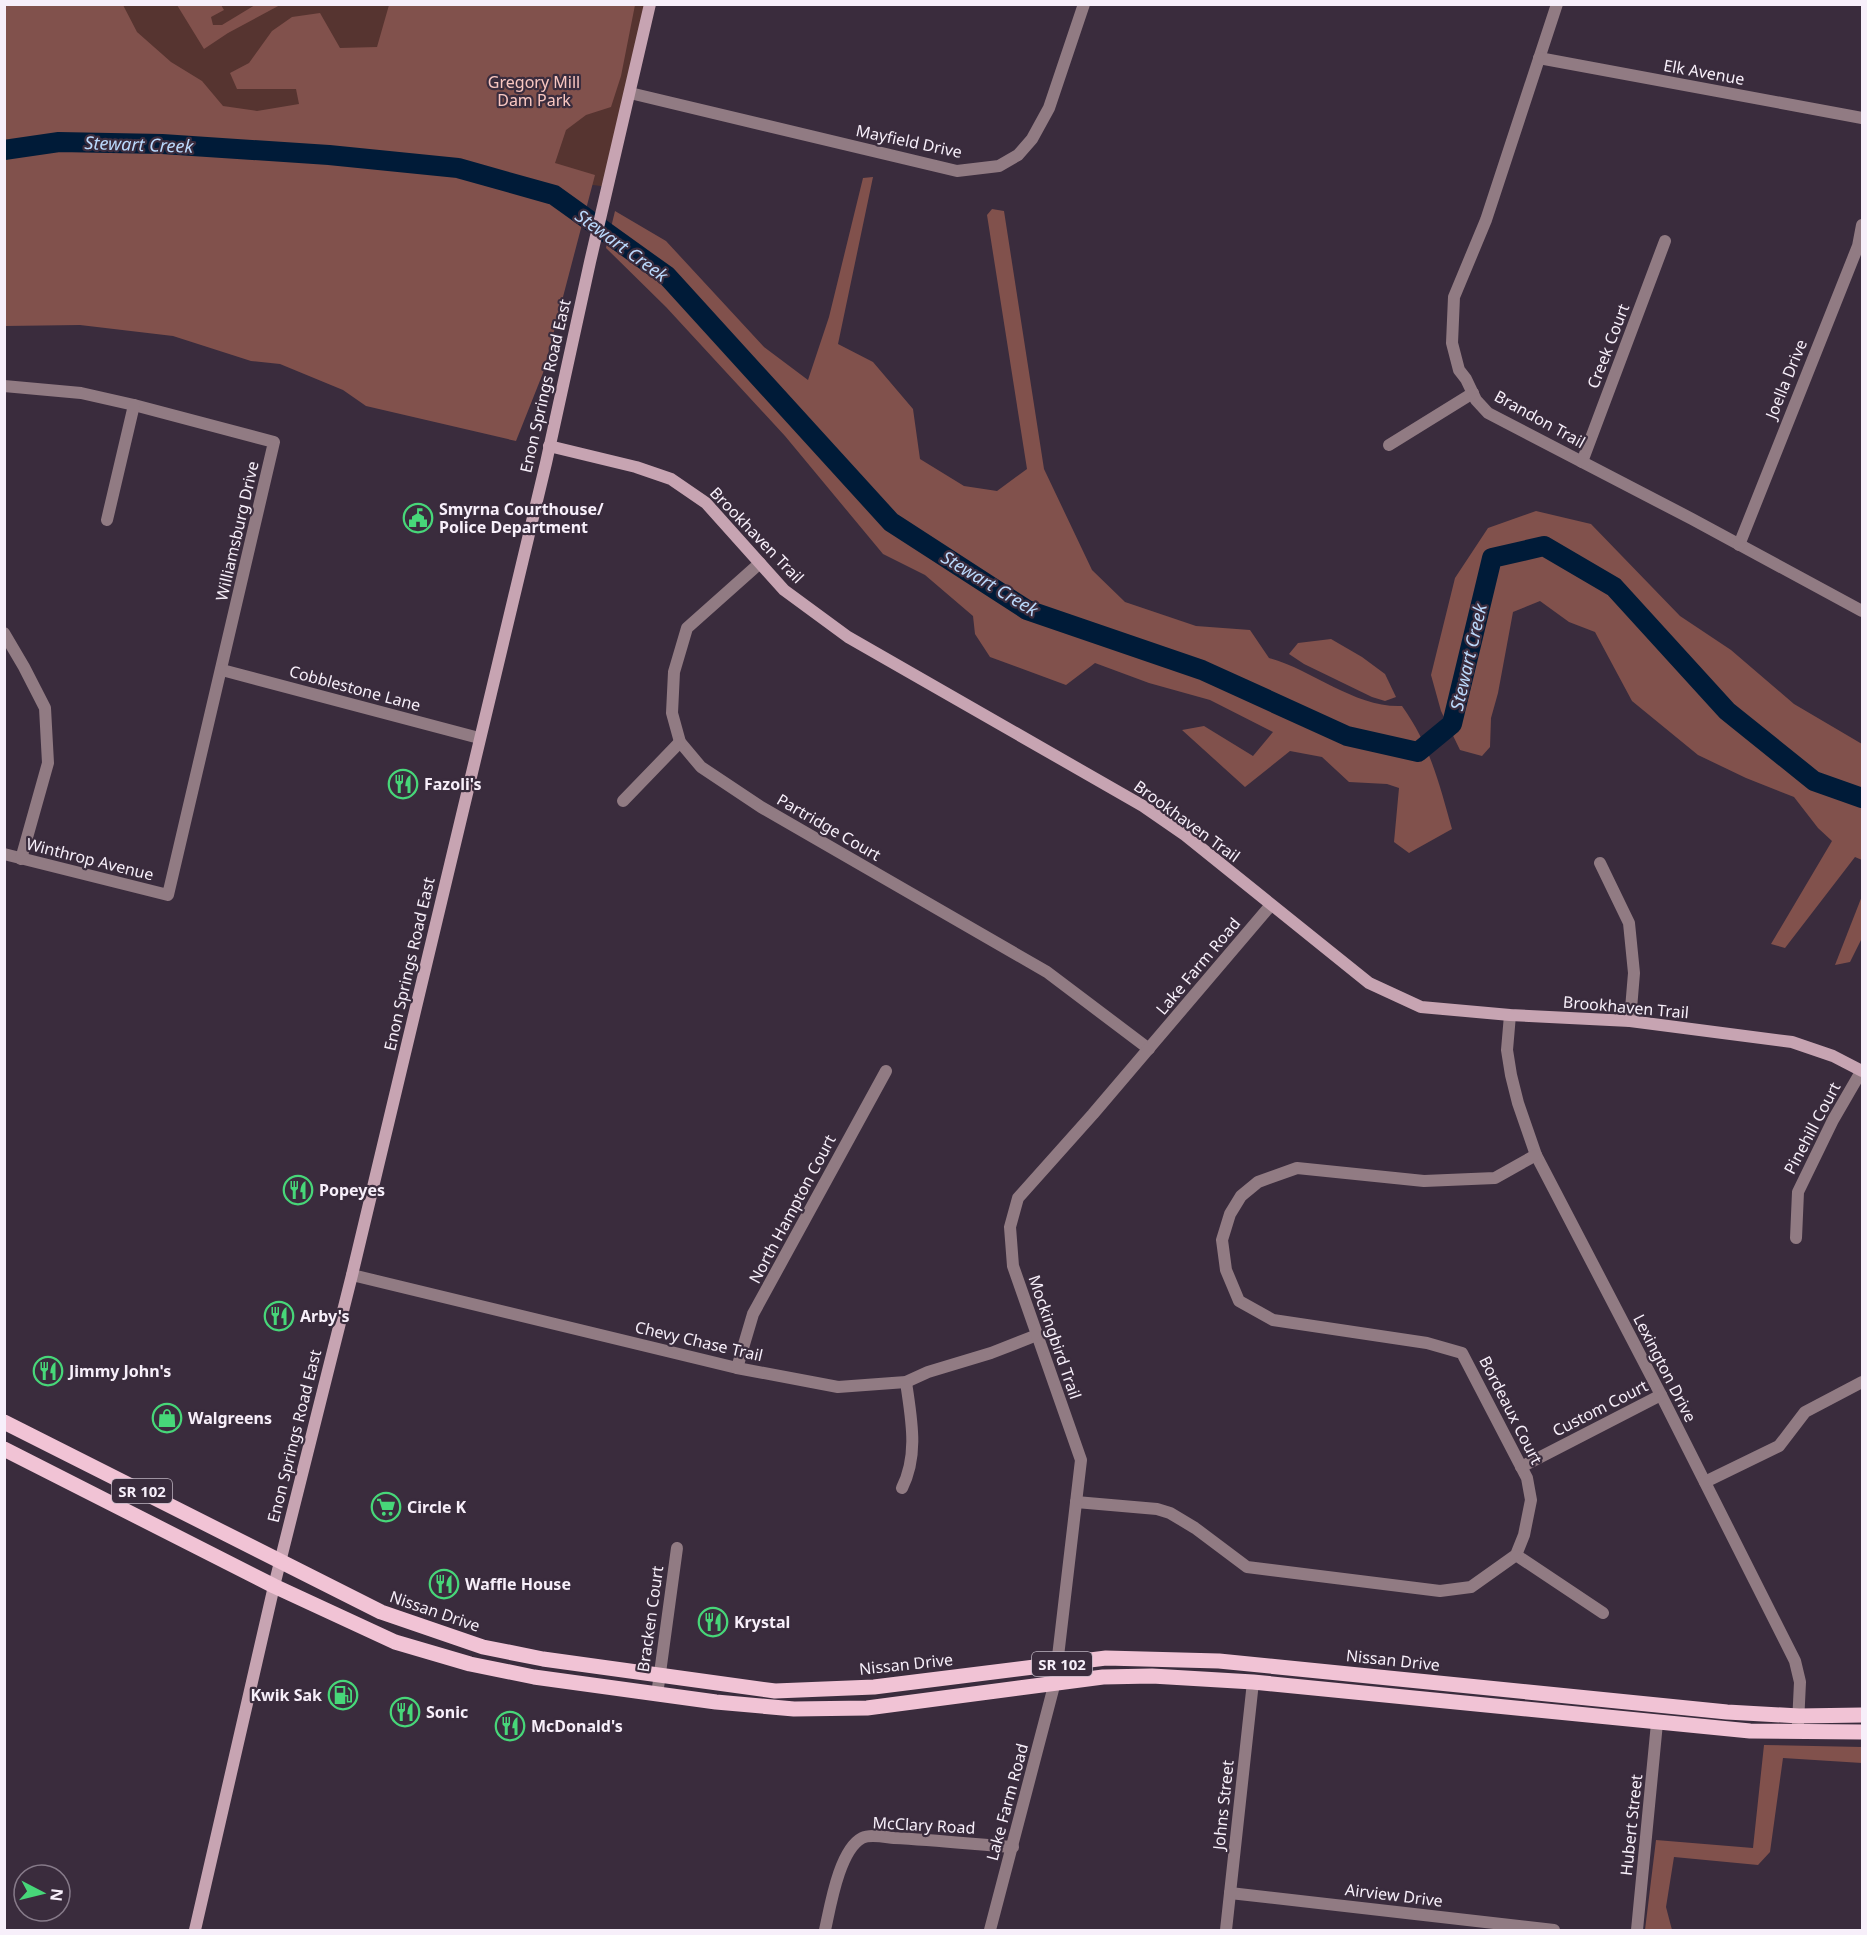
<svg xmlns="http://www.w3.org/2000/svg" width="1867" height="1935" font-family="'Noto Sans',sans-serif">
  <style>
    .green { fill: #563430 }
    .forest { fill: #81514c }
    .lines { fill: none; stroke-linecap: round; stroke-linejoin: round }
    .river { stroke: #001b38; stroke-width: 20 }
    .street { stroke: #917b83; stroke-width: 12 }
    .secondary { stroke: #c7a4b2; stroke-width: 12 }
    .primary { stroke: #f1c3d5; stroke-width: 15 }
    .labels { text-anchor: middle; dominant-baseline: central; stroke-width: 4.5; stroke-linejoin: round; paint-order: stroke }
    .shield { fill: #3a2c3d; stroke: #beb4c1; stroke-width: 1.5 }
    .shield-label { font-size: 15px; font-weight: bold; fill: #f7effa }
    .street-label { font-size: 16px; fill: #f7effa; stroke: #3a2c3d }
    .park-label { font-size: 16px; fill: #f9c7c1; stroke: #3a2c3d }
    .poi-label { font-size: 16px; font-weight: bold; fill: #f7effa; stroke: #3a2c3d; text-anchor: start }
    .water-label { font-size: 18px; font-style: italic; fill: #bbd9fc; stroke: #3a2c3d }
  </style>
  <rect width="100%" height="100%" fill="#3a2c3d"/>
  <path class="green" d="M5,5h645l-42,182 -603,-82z"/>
  <g class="forest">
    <path d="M4,5h119l14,27 34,30 31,19 21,25 34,5 42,-7 -3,-15h-59l-7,-16 19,-10 23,-32 20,-14 28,-4 20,35 37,-1 12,-42h246l-14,71 -10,31 -25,8 -20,15 -11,33 40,12 -52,198 -27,68 -150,-35 -23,-16 -63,-26 -29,-3 -78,-25 -93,-11 -75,1z"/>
    <path d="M177,5h44l3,5 -13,7 2,8h9l33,-20h25l-52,28 -24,16z"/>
    <path d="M873,177l-35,167 35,18 40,47 7,50 44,27 33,5 30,-22 -40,-254 5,-6 12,2 40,258 48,101 33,32 71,24 54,4 19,28c44,12 86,50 133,48 28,39 37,77 50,123l-43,24 -15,-11 5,-54 -12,-4 -38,-2 -27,-25 -32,-6 -45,36 -63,-57 22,-4 49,30 20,-24 -63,-32 -61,-17 -54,-20 -29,22 -76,-28 -15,-23 -2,-18 -48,-41 -42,-21 -98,-118 -119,-129 -60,-59 9,-37 51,30 98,106 44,33 21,-63 34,-139z"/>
    <path d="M1536,511l55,13 89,92 51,34 63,54 68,40v116l-7,-3 -70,91 -14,-4 61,-103 -14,-13 -24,-31 -48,-19 -48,-23 -66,-54 -37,-69 -26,-10 -29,-21 -27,11 -15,81 -7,25 -1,29 -8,9 -22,-6 -19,-39 -10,-36 24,-97 33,-50z"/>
    <path d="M1331,639l31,18 23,17 11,23 -11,4 -13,-4 -68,-33 -15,-10 9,-11z"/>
    <path d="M1862,896v42l-12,24 -15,3z"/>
    <path d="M1764,1745l98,2v16l-79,-5 -13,94 -12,13 -84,-8 -8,50 6,23h-27l11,-90 97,8z"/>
  </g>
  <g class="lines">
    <path class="river" d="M4,150l55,-8 103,2 167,11 129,13 96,27 113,81 224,246 136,88 175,60 145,66 71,16 34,-28 40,-166 52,-12 70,41 113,124 87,70 48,17"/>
    <g class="street">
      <path d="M1557,4l-71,216 -32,77 -2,46 7,27 7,9 10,21 12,13 204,106 170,92"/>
      <path d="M1539,58l323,60"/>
      <path d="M630,93l327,78 42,-5 19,-11 14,-16 17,-31 35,-104"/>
      <path d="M4,386l77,7 53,12 140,37 -106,453 -164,-41"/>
      <path d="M1389,445l84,-52"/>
      <path d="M1582,462l83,-221"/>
      <path d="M107,520l27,-115"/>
      <path d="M1739,545l119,-299 4,-21"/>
      <path d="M760,563l-73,65 -13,44 -2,41 8,29 21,25 60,40 286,165 102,77"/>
      <path d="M4,633l20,34 21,41 3,55 -27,96"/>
      <path d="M222,670l257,68"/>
      <path d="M623,801l57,-59"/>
      <path d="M1600,863l29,60 5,50 -4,48"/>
      <path d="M1510,1015l-3,35 4,25 7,28 18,52 125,240 134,266 5,21 -2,42"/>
      <path d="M1796,1238l2,-46 35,-72 29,-50"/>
      <path d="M352,1275l385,93 101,19 68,-5 22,-10 63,-19 46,-18"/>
      <path d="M737,1368l16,-54 133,-243"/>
      <path d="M1521,1467l140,-72"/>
      <path d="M1705,1482l74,-36 26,-34 57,-30"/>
      <path d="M902,1488c17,-34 9,-70 4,-106"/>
      <path d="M1076,1502l81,7 13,4 25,15 52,39 193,24 31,-4 45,-32 8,-20 7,-35 -4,-22 -65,-125 -35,-10 -154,-23 -34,-19 -13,-31 -4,-30 8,-26 11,-18 17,-14 39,-14 127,13 71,-3 41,-23"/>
      <path d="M1516,1555l87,58"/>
      <path d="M657,1695l20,-147"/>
      <path d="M1230,1893l324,37"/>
      <path d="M825,1930c5,-22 14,-80 37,-92 8,-4 22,-1 32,0 40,2 79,6 119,9"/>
      <path d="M990,1930l65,-248 26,-222 -68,-194 -3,-39 8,-29 75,-84 178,-209"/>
      <path d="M1226,1930l27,-248"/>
      <path d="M1637,1930l20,-207"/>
    </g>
    <g class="secondary">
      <path d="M549,446l87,21 35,12 35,24 78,87 64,47 295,169 42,29 184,148 52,24 89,8 120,6 162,21 41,14 29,15"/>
      <path d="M195,1930l79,-344 78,-311 194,-812 44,-201 60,-258"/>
    </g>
    <g class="primary">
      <path d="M4,1422l377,190 102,35 60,12 232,32 99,-4 232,-29 113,3 508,51 72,4 63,-1"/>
      <path d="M4,1449l270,137 121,56 75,22 64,13 182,25 78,7 73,-1 236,-31 49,-1 101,6 497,49 112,1"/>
    </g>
  </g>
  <defs>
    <g id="civic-ring" transform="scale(1.5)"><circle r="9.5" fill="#3a2c3d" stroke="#47d779" stroke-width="1.5"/><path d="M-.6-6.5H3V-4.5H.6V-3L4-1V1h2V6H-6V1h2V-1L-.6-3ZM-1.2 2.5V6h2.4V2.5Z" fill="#47d779"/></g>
    <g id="restaurant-ring" transform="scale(1.5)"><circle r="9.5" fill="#3a2c3d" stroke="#47d779" stroke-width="1.5"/><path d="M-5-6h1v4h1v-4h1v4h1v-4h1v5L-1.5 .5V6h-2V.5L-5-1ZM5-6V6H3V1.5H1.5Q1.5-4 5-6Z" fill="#47d779"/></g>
    <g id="shop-ring" transform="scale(1.5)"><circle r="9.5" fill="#3a2c3d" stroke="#47d779" stroke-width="1.5"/><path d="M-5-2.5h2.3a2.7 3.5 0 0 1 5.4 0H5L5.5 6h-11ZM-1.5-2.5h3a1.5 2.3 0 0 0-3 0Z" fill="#47d779"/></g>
    <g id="supermarket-ring" transform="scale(1.5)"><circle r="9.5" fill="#3a2c3d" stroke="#47d779" stroke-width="1.5"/><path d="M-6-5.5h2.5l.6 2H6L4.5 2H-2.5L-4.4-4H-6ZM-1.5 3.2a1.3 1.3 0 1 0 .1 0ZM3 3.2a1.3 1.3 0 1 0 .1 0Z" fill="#47d779"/></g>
    <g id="fuel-ring" transform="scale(1.5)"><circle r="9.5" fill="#3a2c3d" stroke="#47d779" stroke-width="1.5"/><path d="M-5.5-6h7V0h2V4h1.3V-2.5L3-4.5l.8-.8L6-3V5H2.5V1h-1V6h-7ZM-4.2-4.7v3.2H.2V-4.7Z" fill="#47d779"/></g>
  </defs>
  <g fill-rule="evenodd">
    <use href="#civic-ring" x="418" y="518"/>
    <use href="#restaurant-ring" x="403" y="784"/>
    <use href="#restaurant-ring" x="298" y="1190"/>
    <use href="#restaurant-ring" x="279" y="1316"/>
    <use href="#restaurant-ring" x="48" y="1371"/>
    <use href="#shop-ring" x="167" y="1418"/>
    <use href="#supermarket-ring" x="386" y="1507"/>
    <use href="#restaurant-ring" x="444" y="1584"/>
    <use href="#restaurant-ring" x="713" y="1622"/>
    <use href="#fuel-ring" x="343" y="1695"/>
    <use href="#restaurant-ring" x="405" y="1712"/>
    <use href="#restaurant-ring" x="510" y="1726"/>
  </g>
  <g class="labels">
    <g class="shield">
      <rect x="112" y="1479" width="60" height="24" rx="4.5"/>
      <rect x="1032" y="1652" width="60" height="24" rx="4.5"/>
    </g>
    <g class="shield-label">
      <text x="142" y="1491">SR 102</text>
      <text x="1062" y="1664">SR 102</text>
    </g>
    <g class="street-label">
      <text transform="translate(1704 72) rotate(10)">Elk Avenue</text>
      <text transform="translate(909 141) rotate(12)">Mayfield Drive</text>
      <text transform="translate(1608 346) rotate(-69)">Creek Court</text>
      <text transform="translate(1786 379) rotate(-68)">Joella Drive</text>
      <text transform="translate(545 386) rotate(-77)">Enon Springs Road East</text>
      <text transform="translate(1540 419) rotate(29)">Brandon Trail</text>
      <text transform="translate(237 531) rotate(-77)">Williamsburg Drive</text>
      <text transform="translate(757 535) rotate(46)">Brookhaven Trail</text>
      <text transform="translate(355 688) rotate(15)">Cobblestone Lane</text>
      <text transform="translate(1187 821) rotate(36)">Brookhaven Trail</text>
      <text transform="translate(829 827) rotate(30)">Partridge Court</text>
      <text transform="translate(90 859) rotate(14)">Winthrop Avenue</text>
      <text transform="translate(409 964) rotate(-77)">Enon Springs Road East</text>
      <text transform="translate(1198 966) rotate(-50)">Lake Farm Road</text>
      <text transform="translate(1626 1007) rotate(5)">Brookhaven Trail</text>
      <text transform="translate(1812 1128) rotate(-62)">Pinehill Court</text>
      <text transform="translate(792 1209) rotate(-62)">North Hampton Court</text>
      <text transform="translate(1055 1337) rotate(71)">Mockingbird Trail</text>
      <text transform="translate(699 1341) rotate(13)">Chevy Chase Trail</text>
      <text transform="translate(1665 1368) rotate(63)">Lexington Drive</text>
      <text transform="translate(1600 1408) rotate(-27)">Custom Court</text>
      <text transform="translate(1511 1410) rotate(63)">Bordeaux Court</text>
      <text transform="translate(294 1436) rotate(-76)">Enon Springs Road East</text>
      <text transform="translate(435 1611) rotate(19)">Nissan Drive</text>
      <text transform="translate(650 1619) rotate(-82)">Bracken Court</text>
      <text transform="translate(1393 1660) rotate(6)">Nissan Drive</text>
      <text transform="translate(906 1664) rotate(-6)">Nissan Drive</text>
      <text transform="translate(1007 1802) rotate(-75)">Lake Farm Road</text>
      <text transform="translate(1223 1805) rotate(-84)">Johns Street</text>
      <text transform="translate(924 1825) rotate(3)">McClary Road</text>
      <text transform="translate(1631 1825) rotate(-84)">Hubert Street</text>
      <text transform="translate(1394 1895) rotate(7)">Airview Drive</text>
    </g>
    <g class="park-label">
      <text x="534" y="82">Gregory Mill<tspan x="534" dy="18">Dam Park</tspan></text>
    </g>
    <g class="poi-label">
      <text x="439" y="509">Smyrna Courthouse/<tspan x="439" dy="18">Police Department</tspan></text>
      <text x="424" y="784">Fazoli's</text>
      <text x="319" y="1190">Popeyes</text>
      <text x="300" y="1316">Arby's</text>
      <text x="69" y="1371">Jimmy John's</text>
      <text x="188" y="1418">Walgreens</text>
      <text x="407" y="1507">Circle K</text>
      <text x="465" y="1584">Waffle House</text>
      <text x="734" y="1622">Krystal</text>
      <text x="322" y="1695" text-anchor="end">Kwik Sak</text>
      <text x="426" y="1712">Sonic</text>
      <text x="531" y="1726">McDonald's</text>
    </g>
    <g class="water-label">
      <text transform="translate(139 144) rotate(2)">Stewart Creek</text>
      <text transform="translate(622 245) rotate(36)">Stewart Creek</text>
      <text transform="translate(990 583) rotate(31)">Stewart Creek</text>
      <text transform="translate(1468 657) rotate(-77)">Stewart Creek</text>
    </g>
  </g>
  <rect width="1867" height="1935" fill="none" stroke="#f7effa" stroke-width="12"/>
  <g transform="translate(42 1893) rotate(97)"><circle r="28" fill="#3a2c3d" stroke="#867a89" stroke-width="1.5"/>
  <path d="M0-4.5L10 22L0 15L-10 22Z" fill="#47d779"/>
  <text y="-9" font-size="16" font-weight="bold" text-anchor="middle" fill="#f7effa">N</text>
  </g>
</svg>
